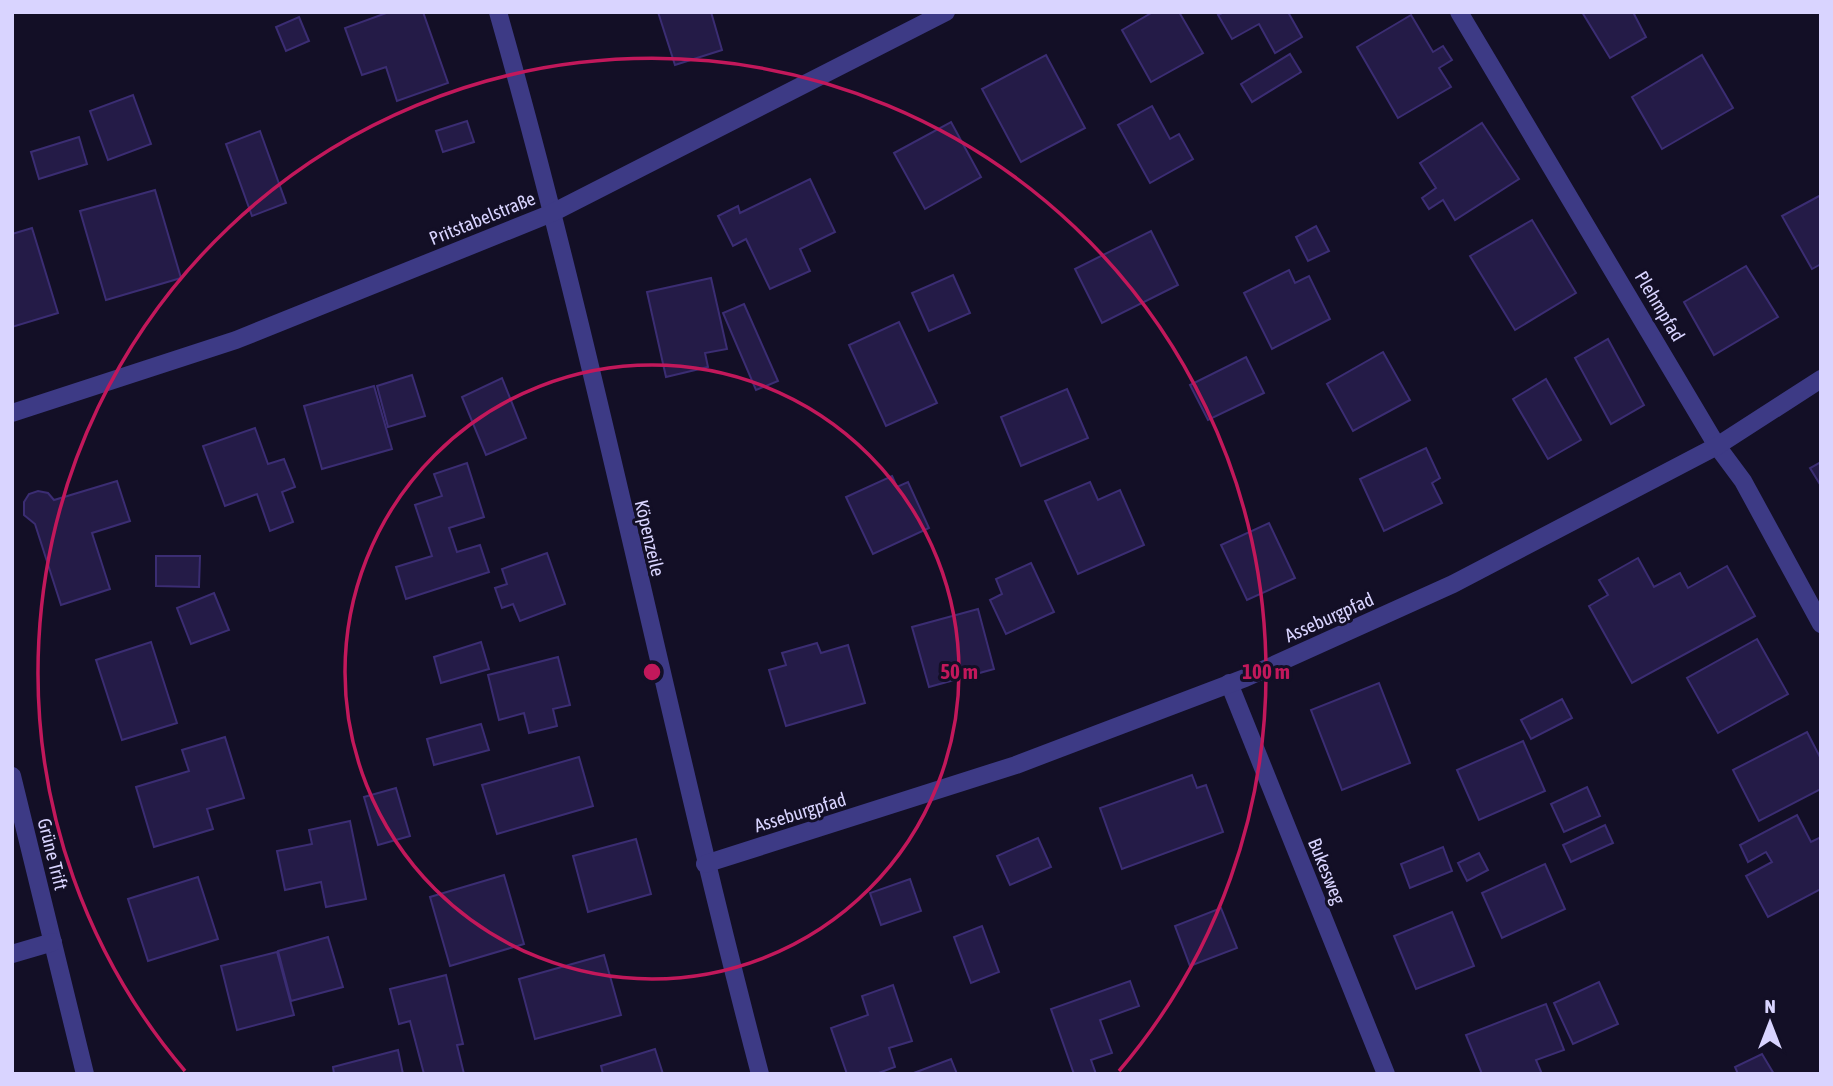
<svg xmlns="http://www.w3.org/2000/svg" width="1833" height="1086" font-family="'Asap Condensed',sans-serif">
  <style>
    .building { fill: #241b47; stroke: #3b2d73; stroke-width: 2 }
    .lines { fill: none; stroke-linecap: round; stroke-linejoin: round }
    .minor { stroke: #3d3a85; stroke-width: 18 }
    .ring { fill: none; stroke: #c2185b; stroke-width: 3.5 }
    .labels { text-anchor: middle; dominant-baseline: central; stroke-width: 6; stroke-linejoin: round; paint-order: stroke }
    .street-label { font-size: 19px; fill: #d9d4ff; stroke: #130f26 }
    .centre { fill: #c2185b; stroke: #130f26; stroke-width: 3.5 }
    .ring-label { font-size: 21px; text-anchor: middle; font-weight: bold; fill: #c2185b; stroke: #130f26; stroke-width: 6; stroke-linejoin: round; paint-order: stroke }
  </style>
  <rect width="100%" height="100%" fill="#130f26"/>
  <g class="building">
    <path d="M389,12h34l25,71 -51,18 -11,-34 -24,8 -17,-47z"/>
    <path d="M658,12h53l11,38 -47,15z"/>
    <path d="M1153,12h26l24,41 -52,29 -29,-52z"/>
    <path d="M1224,12h64l14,25 -27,16 -16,-29 -27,15 -14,-24z"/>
    <path d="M1582,12h51l13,25 -36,21z"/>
    <path d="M1411,15l22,37 10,-6 9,14 -13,8 12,19 -53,31 -41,-71z"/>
    <path d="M299,17l10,24 -23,10 -10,-24z"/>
    <path d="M1290,54l11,18 -49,30 -11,-18z"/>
    <path d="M1046,55l39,73 -64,34 -39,-73z"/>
    <path d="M1702,55l31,53 -71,41 -30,-52z"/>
    <path d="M133,95l18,49 -43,16 -18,-49z"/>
    <path d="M1152,106l18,33 9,-5 14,25 -43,24 -32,-58z"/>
    <path d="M467,121l7,21 -31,10 -7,-21z"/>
    <path d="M951,122l30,55 -56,32 -31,-56z"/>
    <path d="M1482,123l37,56 -64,41 -12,-20 -14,9 -7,-11 14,-10 -16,-25z"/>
    <path d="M260,131l26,72 -34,13 -26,-72z"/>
    <path d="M79,137l8,27 -48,15 -8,-27z"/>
    <path d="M810,179l25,53 -35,17 10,22 -40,18 -24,-50 -13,7 -15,-30 20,-10 2,7z"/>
    <path d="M155,190l26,88 -75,22 -26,-89z"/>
    <path d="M1821,195v69l-9,5 -30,-53z"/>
    <path d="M1532,220l44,73 -61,37 -45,-74z"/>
    <path d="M1316,226l13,25 -21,10 -12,-24z"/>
    <path d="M32,228l26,85 -46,14v-93z"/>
    <path d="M1151,231l27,54 -76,38 -27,-54z"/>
    <path d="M1746,266l32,51 -64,38 -30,-53z"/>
    <path d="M1289,270l6,13 14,-7 21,43 -58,30 -28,-56z"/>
    <path d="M953,275l17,38 -41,18 -17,-38z"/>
    <path d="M711,278l16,71 -22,4 3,14 -42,10 -19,-85z"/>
    <path d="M744,304l34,77 -22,9 -33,-77z"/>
    <path d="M899,322l38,81 -51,23 -37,-81z"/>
    <path d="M1608,339l36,66 -33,19 -36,-66z"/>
    <path d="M1383,352l27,48 -57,31 -26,-47z"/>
    <path d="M1246,357l18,36 -56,27 -18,-35z"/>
    <path d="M412,375l13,41 -37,11 -11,-41z"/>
    <path d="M502,378l24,60 -40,17 -24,-58z"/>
    <path d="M1546,379l35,61 -33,19 -35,-60z"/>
    <path d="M374,386l18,63 -70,20 -18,-63z"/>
    <path d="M1067,389l21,49 -67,28 -20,-49z"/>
    <path d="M255,428l13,36 16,-5 11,28 -13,5 11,30 -23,9 -13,-37 -32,12 -22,-60z"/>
    <path d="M1426,448l14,30 -8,5 10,20 -58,28 -24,-52z"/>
    <path d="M1821,462v24l-11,-18z"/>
    <path d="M467,463l17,54 -35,11 8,24 23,-7 9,27 -83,27 -10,-32 36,-11 -17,-51 27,-9 -8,-22z"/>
    <path d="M892,476l5,11 11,-5 21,46 -56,26 -27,-57z"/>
    <path d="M117,481l13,40 -38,12 18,56 -49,16 -26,-81 -11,-9v-13l5,-8 9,-3 10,2 6,7z"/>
    <path d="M1090,482l8,18 22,-10 24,55 -66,29 -33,-73z"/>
    <path d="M1269,523l26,55 -48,22 -26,-55z"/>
    <path d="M547,553l18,51 -45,17 -7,-17 -11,4 -7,-20 12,-4 -5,-15z"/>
    <path d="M156,556h44l-1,31 -43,-1z"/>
    <path d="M1638,558l16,29 26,-14 8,15 39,-22 28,50 -123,67 -43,-77 19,-11 -9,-15z"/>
    <path d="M1031,563l23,49 -48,22 -16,-34 12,-6 -6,-15z"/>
    <path d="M214,593l15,37 -38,14 -14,-36z"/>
    <path d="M978,609l16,60 -65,18 -17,-60z"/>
    <path d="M1757,639l31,55 -70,39 -31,-55z"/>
    <path d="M151,642l26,81 -55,17 -26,-80z"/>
    <path d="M481,642l8,27 -48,14 -7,-26z"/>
    <path d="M817,643l4,10 27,-8 17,58 -79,23 -17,-56 17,-5 -4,-12z"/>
    <path d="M558,657l12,48 -17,4 4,17 -28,7 -5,-20 -25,7 -11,-45z"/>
    <path d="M1379,683l31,80 -68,27 -31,-80z"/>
    <path d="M1562,699l10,19 -41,21 -10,-19z"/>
    <path d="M481,724l8,26 -55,15 -7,-26z"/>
    <path d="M1807,732l14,27v30l-62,32 -26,-51z"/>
    <path d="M225,737l19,61 -37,11 6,20 -59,18 -18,-60 53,-16 -7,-21z"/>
    <path d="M1523,741l22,50 -66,29 -22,-50z"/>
    <path d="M579,757l14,49 -96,28 -15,-49z"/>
    <path d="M1192,775l5,13 9,-3 17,47 -101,37 -22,-61z"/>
    <path d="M1587,787l13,29 -36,16 -13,-28z"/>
    <path d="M396,788l14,48 -32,9 -14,-48z"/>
    <path d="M1797,815l14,27 10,-5v52l-53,28 -22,-41 26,-14 -6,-10 -18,10 -8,-17z"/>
    <path d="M350,821l16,78 -40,8 -5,-25 -36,8 -8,-39 35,-7 -3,-14z"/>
    <path d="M1605,825l8,18 -42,19 -8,-17z"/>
    <path d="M1038,838l13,29 -41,18 -13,-29z"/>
    <path d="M636,839l15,55 -63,18 -15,-56z"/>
    <path d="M1443,847l9,24 -42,17 -9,-24z"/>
    <path d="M1479,853l9,17 -21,11 -9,-18z"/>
    <path d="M1545,864l20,45 -63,29 -20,-45z"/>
    <path d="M504,875l20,69 -74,22 -20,-69z"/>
    <path d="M198,877l20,62 -70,22 -20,-62z"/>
    <path d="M910,879l11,32 -40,14 -11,-32z"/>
    <path d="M1221,908l16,40 -47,18 -15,-40z"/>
    <path d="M1452,912l22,54 -58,23 -22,-53z"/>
    <path d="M982,926l17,46 -28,11 -17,-46z"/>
    <path d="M328,937l15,50 -52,14 -13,-50z"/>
    <path d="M277,952l17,63 -57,15 -16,-64z"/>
    <path d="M604,955l17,60 -86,24 -16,-60z"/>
    <path d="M446,975l17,69 -6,1 7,29h-40l-14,-53 -11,3 -9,-35z"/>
    <path d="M1130,981l9,25 -39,14 12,33 -21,7 5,14h-22l-23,-65z"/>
    <path d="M1599,982l19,42 -45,20 -19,-41z"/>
    <path d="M893,985l19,56 -23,7 6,19 -19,7h-29l-16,-46 37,-13 -6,-19z"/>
    <path d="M1546,1004l18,46 -28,10 6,14h-60l-16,-39z"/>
    <path d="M655,1049l8,25h-60l-2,-8z"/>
    <path d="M398,1050l5,24h-69l-1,-7z"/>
    <path d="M1762,1054l12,20h-36l-3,-7z"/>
    <path d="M951,1059l6,15h-46z"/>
  </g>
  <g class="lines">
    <g class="minor">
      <path d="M498,12c100,351 169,709 262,1062"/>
      <path d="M1459,12l258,434 26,35 78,143"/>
      <path d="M12,413l224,-73 316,-127 394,-201"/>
      <path d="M1229,683l157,391"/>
      <path d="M12,776l73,298"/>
      <path d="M705,864l311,-99 229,-87 208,-94 264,-138 104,-67"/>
      <path d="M12,954l41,-12"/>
    </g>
  </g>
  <g class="ring">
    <circle cx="652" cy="672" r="307"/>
    <path d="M185 1071A614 614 0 1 1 1119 1071"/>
  </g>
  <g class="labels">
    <g class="street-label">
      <text transform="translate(482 218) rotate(-22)">Pritstabelstraße</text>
      <text transform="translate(1660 306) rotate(59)">Plehmpfad</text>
      <text transform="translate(650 538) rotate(77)">Köpenzeile</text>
      <text transform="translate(1329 617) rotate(-24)">Asseburgpfad</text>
      <text transform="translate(800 812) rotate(-17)">Asseburgpfad</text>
      <text transform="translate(53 854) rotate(76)">Grüne Trift</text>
      <text transform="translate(1327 871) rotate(68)">Bukesweg</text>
    </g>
  </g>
  <circle cx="652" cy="672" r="10" class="centre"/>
  <g class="ring-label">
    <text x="959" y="679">50 m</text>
    <text x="1266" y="679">100 m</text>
  </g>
  <rect width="1833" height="1086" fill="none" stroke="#d9d4ff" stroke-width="28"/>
  <g transform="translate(1770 1023)" stroke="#130f26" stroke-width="5" paint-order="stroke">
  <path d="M0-5L12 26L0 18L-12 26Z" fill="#d9d4ff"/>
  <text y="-10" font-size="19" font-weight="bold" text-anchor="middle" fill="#d9d4ff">N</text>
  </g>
</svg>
